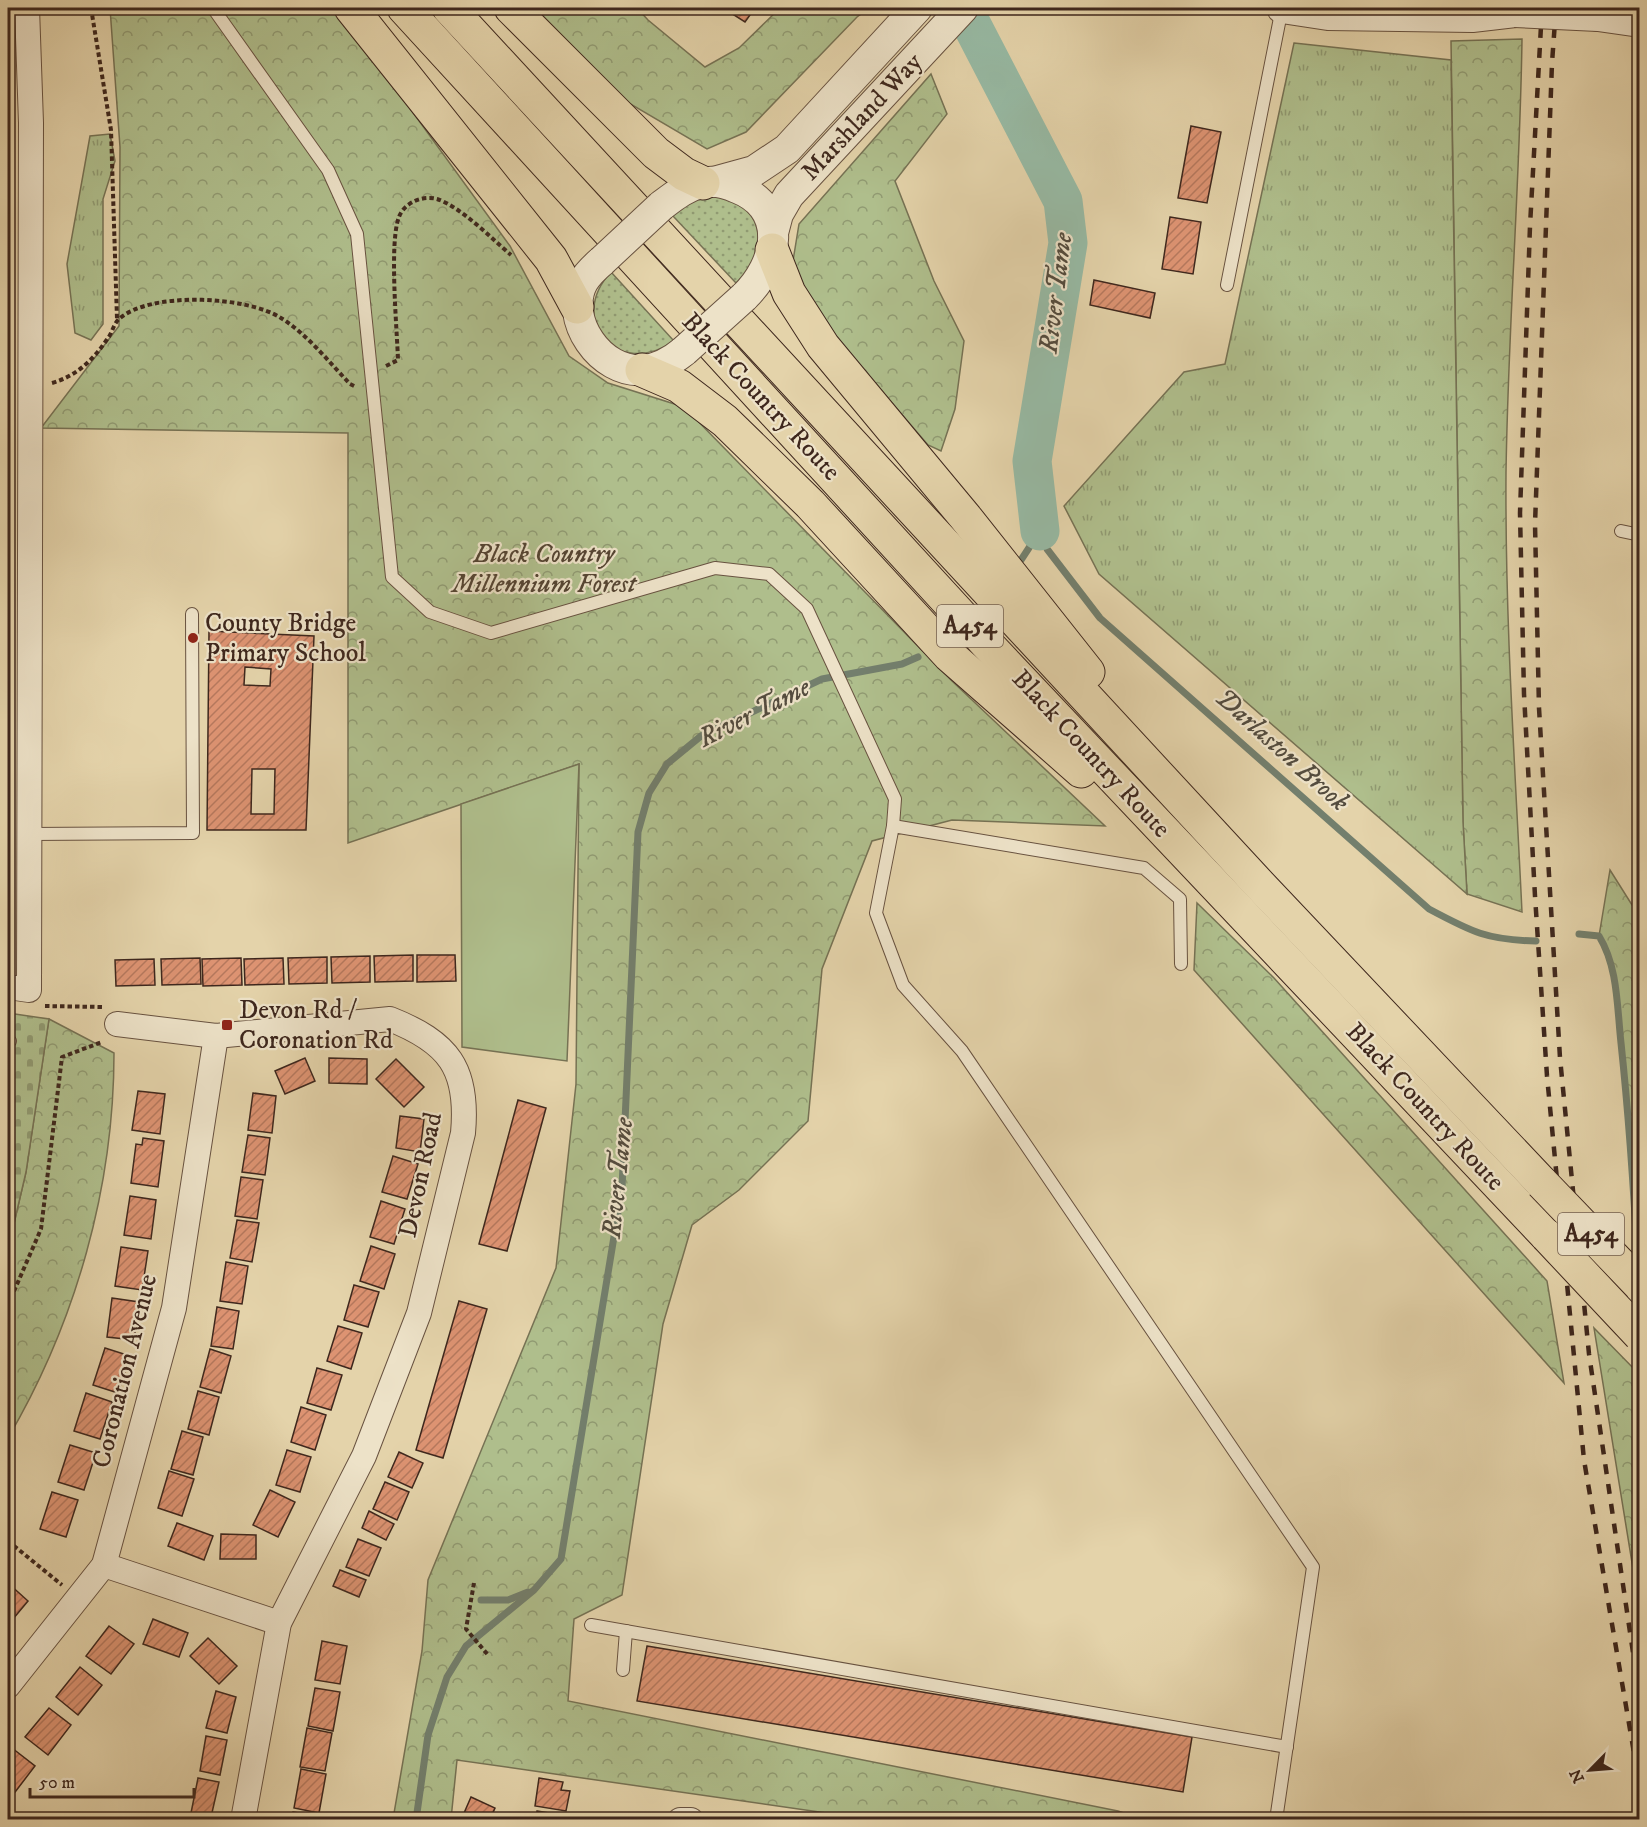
<svg xmlns="http://www.w3.org/2000/svg" width="1647" height="1827" font-family="'IM FELL DW Pica',serif">
  <style>
    .grass { fill: url(#grass-dots); stroke: #767254; stroke-width: 1.5 }
    .forest { fill: url(#forest-crowns); stroke: #767254; stroke-width: 1.5 }
    .cemetery { fill: url(#cemetery-stones); stroke: #767254; stroke-width: 1.5 }
    .park { fill: url(#park-tufts); stroke: #767254; stroke-width: 1.5 }
    .garden { fill: #afbe8c; stroke: #767254; stroke-width: 1.5 }
    .lines { fill: none; stroke-linecap: round; stroke-linejoin: round }
    .stream { stroke: #737f6d; stroke-width: 7 }
    .river { stroke: #97b9a3; stroke-width: 39 }
    .building { fill: url(#building-hatch); stroke: #3e271d; stroke-width: 1.5; fill-rule: evenodd }
    .service-casing { stroke: #685240; stroke-width: 14 }
    .minor-casing { stroke: #685240; stroke-width: 26 }
    .tertiary-casing { stroke: #685240; stroke-width: 32 }
    .trunk-casing { stroke: #3e271d; stroke-width: 35 }
    .path { stroke: #3e271d; stroke-width: 4; stroke-dasharray: 4.5 3; stroke-linecap: butt }
    .service { stroke: #ede2c8; stroke-width: 12 }
    .minor { stroke: #ede2c8; stroke-width: 24 }
    .tertiary { stroke: #ede2c8; stroke-width: 30 }
    .trunk { stroke: #e4d3aa; stroke-width: 33 }
    .rail { stroke: #3e271d; stroke-width: 4.5; stroke-dasharray: 10 10; stroke-linecap: butt }
    .tertiary-bridge-casing { stroke: #685240; stroke-width: 32; stroke-linecap: butt }
    .trunk-bridge-casing { stroke: #3e271d; stroke-width: 35; stroke-linecap: butt }
    .tertiary-bridge { stroke: #ede2c8; stroke-width: 30 }
    .trunk-bridge { stroke: #e4d3aa; stroke-width: 33 }
    .poi-dot { fill: #8f2418; stroke: #ede2c8; stroke-width: 2 }
    .labels { text-anchor: middle; dominant-baseline: central; stroke-width: 4.5; stroke-linejoin: round; paint-order: stroke }
    .shield { fill: #ede2c8; stroke: #725f50; stroke-width: 1.5 }
    .shield-label { font-size: 24px; font-weight: bold; fill: #3e271d }
    .street-label { font-size: 26px; fill: #3e271d; stroke: #ede2c8 }
    .park-label { font-size: 26px; font-style: italic; fill: #554533; stroke: #ede2c8 }
    .poi-label { font-size: 26px; fill: #3e271d; stroke: #ede2c8; text-anchor: start }
    .water-label { font-size: 27px; font-style: italic; fill: #544c3e; stroke: #ede2c8 }
  </style>
  <defs>
    <pattern id="grass-dots" width="8" height="8" patternUnits="userSpaceOnUse" patternTransform="scale(1.5)"><rect width="8" height="8" fill="#afbe8c"/><path d="M2 2h.1M6 6h.1" fill="none" stroke="#909a72" stroke-width="1.8" stroke-linecap="round"/></pattern>
    <pattern id="forest-crowns" width="20" height="18" patternUnits="userSpaceOnUse" patternTransform="scale(1.5)"><rect width="20" height="18" fill="#afbe8c"/><path d="M2 6a3 3 0 1 1 6 0M12 15a3 3 0 1 1 6 0" fill="none" stroke="#909a72"/></pattern>
    <pattern id="cemetery-stones" width="16" height="16" patternUnits="userSpaceOnUse" patternTransform="scale(1.5)"><rect width="16" height="16" fill="#afbe8c"/><path d="M2 7V4a2 2 0 0 1 4 0v3zM10 15v-3a2 2 0 0 1 4 0v3z" fill="#909a72"/></pattern>
    <pattern id="park-tufts" width="24" height="20" patternUnits="userSpaceOnUse" patternTransform="scale(1.5)"><rect width="24" height="20" fill="#afbe8c"/><path d="M3 7l-1-3M5 7V3M7 7l1-3M15 17l-1-3M17 17v-4M19 17l1-3" fill="none" stroke="#909a72"/></pattern>
    <pattern id="building-hatch" width="6" height="6" patternUnits="userSpaceOnUse" patternTransform="scale(1.5)"><rect width="6" height="6" fill="#dd9372"/><path d="M-1 1l2-2M0 6l6-6M5 7l2-2" fill="none" stroke="#b5785d"/></pattern>
  </defs>
  <rect width="100%" height="100%" fill="#e4d3aa"/>
  <filter id="stains"><feTurbulence type="fractalNoise" baseFrequency=".00333" numOctaves="4"/><feColorMatrix values="0 0 0 0 .2 0 0 0 0 .09 0 0 0 0 .02 0 0 0 .5 -.17"/></filter>
  <radialGradient id="worn" r=".72"><stop offset=".6" stop-color="#630" stop-opacity="0"/><stop offset="1" stop-color="#630" stop-opacity=".3"/></radialGradient>
  <g class="grass">
    <path d="M721,196c7,3 16,6 22,11 26,22 15,57 -7,76l-64,-68 27,-18z"/>
    <path d="M611,272l63,69c-57,39 -108,-21 -63,-69z"/>
  </g>
  <g class="forest">
    <path d="M110,8h227l173,238 59,110 39,27 76,24 268,274 153,145 -153,-6 -80,21 -50,128 -14,152 -69,69 -47,35 -29,99 -41,271 -48,24 -6,82 550,110 24,8h-274l-411,-59 -6,59h-58l29,-168 6,-71 128,-312 20,-184 3,-320 -231,79v-410l-307,-5 78,-102 1,-179z"/>
    <path d="M535,8h102l11,12 57,47 34,-19 41,-40h90l-13,9 -111,115 -39,17 -80,-47z"/>
    <path d="M1522,39c-2,145 -14,289 -16,434 -1,146 9,293 16,439l-55,-18 -4,-72 -12,-781z"/>
    <path d="M931,74l16,40 -52,67 39,100 30,60 -9,68 -14,42 -13,-6 -114,-133 -22,-45 7,-43z"/>
    <path d="M1610,870l29,46v349l-9,-143 -16,-141 -7,-32 -8,-13z"/>
    <path d="M1197,903l77,75 273,303 17,102 -370,-413z"/>
    <path d="M49,1019l65,34c0,134 -38,269 -106,385v-189l18,-77z"/>
    <path d="M1594,1328l45,46v232z"/>
  </g>
  <path class="cemetery" d="M8,1013l41,6 -23,153 -18,77z"/>
  <g class="park">
    <path d="M1294,43l157,17 12,762 4,72 -368,-320 -35,-68 120,-134 41,-8z"/>
    <path d="M110,134l5,27 -12,38v125l-12,16 -16,-7 -8,-69 23,-128z"/>
  </g>
  <path class="garden" d="M579,764l-12,297 -105,-14 -1,-243z"/>
  <g class="lines">
    <g class="stream">
      <path d="M1040,531l7,18 53,69 329,291c43,23 58,31 107,32"/>
      <path d="M1021,560l19,-29"/>
      <path d="M1579,934l20,2c19,31 18,71 22,107 8,75 13,150 17,225"/>
      <path d="M481,1600h27l20,-8"/>
      <path d="M416,1820l12,-85 19,-58 19,-31 68,-56 27,-31 61,-371 16,-356 11,-39 18,-29 34,-28 121,-57 80,-15 16,-7"/>
    </g>
    <path class="river" d="M963,8l100,193 5,42 -36,218 8,70"/>
  </g>
  <g class="building">
    <path d="M723,8h32l-10,14z"/>
    <path d="M1191,126l30,6 -14,71 -29,-5z"/>
    <path d="M1170,217l31,5 -8,52 -31,-5z"/>
    <path d="M1094,280l61,13 -5,25 -60,-13z"/>
    <path d="M209,631l105,5 -8,194h-99zM245,667l26,2 -1,17 -26,-1zM252,769h23l-1,45h-23z"/>
    <path d="M413,955v26l-38,1 -1,-26z"/>
    <path d="M417,955h38l1,26 -39,1z"/>
    <path d="M370,956v26l-38,1 -1,-26z"/>
    <path d="M327,957v26l-38,1 -1,-26z"/>
    <path d="M200,958l1,26 -39,1 -1,-26z"/>
    <path d="M241,958l1,27 -39,1 -1,-27z"/>
    <path d="M283,958l1,26 -39,1 -1,-26z"/>
    <path d="M154,959l1,26 -39,1 -1,-26z"/>
    <path d="M305,1058l10,23 -30,13 -10,-23z"/>
    <path d="M329,1058l38,1v25l-38,-1z"/>
    <path d="M396,1059l28,28 -20,20 -28,-28z"/>
    <path d="M138,1091l27,3 -5,40 -28,-4z"/>
    <path d="M253,1093l23,3 -4,37 -24,-3z"/>
    <path d="M518,1100l28,8 -39,143 -28,-7z"/>
    <path d="M400,1116l24,3 -4,33 -24,-4z"/>
    <path d="M248,1135l22,3 -5,37 -23,-3z"/>
    <path d="M143,1138l21,3 -6,46 -27,-4 5,-39 6,1z"/>
    <path d="M393,1156l25,8 -11,35 -25,-7z"/>
    <path d="M241,1177l22,3 -6,39 -22,-3z"/>
    <path d="M130,1196l26,4 -5,39 -27,-4z"/>
    <path d="M381,1201l24,8 -11,35 -24,-7z"/>
    <path d="M237,1220l22,3 -7,39 -22,-4z"/>
    <path d="M371,1246l24,8 -11,35 -24,-8z"/>
    <path d="M121,1247l27,4 -6,39 -27,-4z"/>
    <path d="M226,1262l22,4 -6,38 -22,-3z"/>
    <path d="M354,1285l25,7 -11,35 -24,-7z"/>
    <path d="M112,1298l27,4 -5,38 -27,-3z"/>
    <path d="M459,1301l28,8 -44,149 -27,-8z"/>
    <path d="M217,1307l22,4 -6,38 -22,-3z"/>
    <path d="M338,1326l24,7 -11,36 -24,-8z"/>
    <path d="M105,1348l25,8 -12,37 -25,-8z"/>
    <path d="M210,1349l21,7 -10,37 -21,-6z"/>
    <path d="M317,1368l25,7 -11,35 -24,-7z"/>
    <path d="M198,1391l21,6 -10,38 -21,-6z"/>
    <path d="M86,1393l26,9 -12,37 -26,-8z"/>
    <path d="M301,1407l25,8 -11,35 -24,-8z"/>
    <path d="M182,1431l21,6 -10,38 -22,-6z"/>
    <path d="M70,1445l26,8 -12,37 -26,-8z"/>
    <path d="M287,1450l24,7 -11,35 -24,-7z"/>
    <path d="M399,1452l24,11 -11,25 -24,-11z"/>
    <path d="M169,1471l25,8 -12,37 -24,-8z"/>
    <path d="M385,1482l24,10 -12,28 -24,-11z"/>
    <path d="M270,1490l25,12 -17,35 -25,-12z"/>
    <path d="M52,1492l26,8 -12,37 -26,-8z"/>
    <path d="M369,1511l25,13 -8,16 -24,-12z"/>
    <path d="M177,1523l36,13 -9,24 -36,-14z"/>
    <path d="M221,1534l35,1v24h-36z"/>
    <path d="M358,1539l23,9 -12,28 -23,-9z"/>
    <path d="M340,1570l26,10 -7,17 -26,-11z"/>
    <path d="M8,1583l20,18 -20,24z"/>
    <path d="M153,1619l35,14 -9,24 -36,-13z"/>
    <path d="M109,1626l25,18 -23,30 -25,-18z"/>
    <path d="M208,1638l29,28 -18,18 -29,-28z"/>
    <path d="M322,1641l25,5 -7,38 -25,-4z"/>
    <path d="M647,1646l545,91 -9,55 -546,-91z"/>
    <path d="M80,1667l22,18 -24,30 -22,-18z"/>
    <path d="M315,1688l25,4 -7,39 -25,-5z"/>
    <path d="M216,1691l20,6 -9,36 -21,-5z"/>
    <path d="M49,1708l22,17 -23,30 -23,-18z"/>
    <path d="M307,1728l25,5 -7,38 -25,-4z"/>
    <path d="M206,1736l21,4 -7,35 -20,-4z"/>
    <path d="M12,1748l23,18 -23,30 -4,-4v-37z"/>
    <path d="M301,1769l25,5 -7,39 -25,-5z"/>
    <path d="M198,1778l21,4 -8,35 -20,-4z"/>
    <path d="M539,1778l24,4 -2,8 9,1 -4,20 -31,-5z"/>
    <path d="M471,1797l24,11 -4,9 5,3h-35z"/>
    <path d="M537,1811l37,6v3h-38z"/>
    <path d="M293,1812l25,4 -1,4h-25z"/>
  </g>
  <g class="lines">
    <g class="service-casing">
      <g id="service">
        <path d="M213,8l115,162 29,64 35,343 38,35 61,21 224,-65 54,6 38,35 88,190 -2,27 -17,87 27,72 59,66 351,516 -37,253"/>
        <path d="M1227,285l55,-277"/>
        <path d="M1621,531l19,4"/>
        <path d="M893,826l251,42 36,31 1,65"/>
        <path d="M29,834l164,-1 -1,-219"/>
        <path d="M8,1040l2,1"/>
        <path d="M591,1625l696,122"/>
        <path d="M623,1670l3,-39"/>
      </g>
    </g>
    <g class="minor-casing">
      <g id="minor">
        <path d="M8,987l21,3 2,-867 -4,-115"/>
        <path d="M117,1024l99,12 174,-17c58,23 79,49 73,114l-44,180 -55,143 -85,167 -36,197"/>
        <path d="M104,1565l175,58"/>
        <path d="M8,1686l96,-121 70,-257 42,-272"/>
        <path d="M680,1820h11"/>
      </g>
    </g>
    <g class="tertiary-casing">
      <g id="tertiary">
        <path d="M1282,8l46,7 144,2 43,-5"/>
        <path d="M1598,16l42,6"/>
        <path d="M714,182l40,-11 33,-22 130,-141"/>
        <path d="M661,206c12,-9 24,-19 40,-23 12,-3 25,0 36,5 53,21 41,76 7,109"/>
        <path d="M773,233l5,-19 11,-19 174,-187"/>
        <path d="M602,261c-7,6 -14,12 -19,21 -20,37 18,92 60,88 16,-1 29,-9 41,-19"/>
      </g>
    </g>
    <g class="trunk-casing">
      <g id="trunk">
        <path d="M351,8l200,251 26,48"/>
        <path d="M404,8l583,636 560,592"/>
        <path d="M449,8l808,874 285,301"/>
        <path d="M511,8l145,145 28,21 19,9"/>
        <path d="M772,250l17,43 34,53 143,172 122,154"/>
        <path d="M642,370l37,16 46,35 85,83 139,151 132,116"/>
      </g>
    </g>
    <g class="path">
      <path d="M91,8l20,122 6,189"/>
      <path d="M386,366l12,-6c-1,-31 -9,-118 1,-143 5,-14 23,-22 38,-18 24,8 54,39 74,56"/>
      <path d="M52,383c25,-7 42,-24 56,-45 4,-5 6,-15 11,-19 31,-28 128,-23 162,-1 26,16 48,44 69,66l6,3"/>
      <path d="M45,1006l59,1"/>
      <path d="M8,1305l33,-76 21,-172 40,-15"/>
      <path d="M8,1541l54,44"/>
      <path d="M474,1583l-8,46 22,26"/>
    </g>
    <use href="#service" class="service"/>
    <use href="#minor" class="minor"/>
    <use href="#tertiary" class="tertiary"/>
    <use href="#trunk" class="trunk"/>
    <g class="rail">
      <path d="M1542,8l-12,218 -10,287 4,181 11,202 12,180 37,384 56,328"/>
      <path d="M1556,8l-4,55 -17,461 4,184 21,350 29,296 51,346"/>
    </g>
    <g class="tertiary-bridge-casing">
      <g id="tertiary-bridge">
        <path d="M1515,12l83,4"/>
        <path d="M602,261l59,-55"/>
        <path d="M684,351l60,-54"/>
      </g>
    </g>
    <g class="trunk-bridge-casing">
      <g id="trunk-bridge">
        <path d="M1542,1183l98,102"/>
        <path d="M1547,1236l93,99"/>
      </g>
    </g>
    <use href="#tertiary-bridge" class="tertiary-bridge"/>
    <use href="#trunk-bridge" class="trunk-bridge"/>
  </g>
  <g class="poi-dot">
    <circle cx="193" cy="638" r="6"/>
    <rect x="221" y="1019" width="12" height="12" rx="3"/>
  </g>
  <g class="labels">
    <g class="shield">
      <rect x="937" y="605" width="66" height="42" rx="4.5"/>
      <rect x="1558" y="1213" width="66" height="42" rx="4.5"/>
    </g>
    <g class="shield-label">
      <text x="970" y="626">A454</text>
      <text x="1591" y="1234">A454</text>
    </g>
    <g class="street-label">
      <text transform="translate(862 117) rotate(-47)">Marshland Way</text>
      <text transform="translate(761 397) rotate(47)">Black Country Route</text>
      <text transform="translate(1091 754) rotate(47)">Black Country Route</text>
      <text transform="translate(1425 1107) rotate(47)">Black Country Route</text>
      <text transform="translate(421 1175) rotate(-78)">Devon Road</text>
      <text transform="translate(125 1371) rotate(-76)">Coronation Avenue</text>
    </g>
    <g class="park-label">
      <text x="544" y="554">Black Country<tspan x="544" dy="30">Millennium Forest</tspan></text>
    </g>
    <g class="poi-label">
      <text x="205" y="623">County Bridge<tspan x="205" dy="30">Primary School</tspan></text>
      <text x="239" y="1010">Devon Rd /<tspan x="239" dy="30">Coronation Rd</tspan></text>
    </g>
    <g class="water-label">
      <text transform="translate(1056 293) rotate(-83)">River Tame</text>
      <text transform="translate(754 713) rotate(-27)">River Tame</text>
      <text transform="translate(1282 750) rotate(42)">Darlaston Brook</text>
      <text transform="translate(618 1178) rotate(-84)">River Tame</text>
    </g>
  </g>
  <rect width="1647" height="1827" fill="none" stroke="#e4d3aa" stroke-width="30"/>
  <rect x="9" y="9" width="1629" height="1809" fill="none" stroke="#3e271d" stroke-width="3"/>
  <rect x="15" y="15" width="1617" height="1797" fill="none" stroke="#3e271d" stroke-width="1.5"/>
  <g transform="translate(1590 1770) rotate(245)" stroke="#ede2c8" stroke-width="4.5" paint-order="stroke">
  <path d="M0-4.5L10 22L0 15L-10 22Z" fill="#3e271d"/>
  <text y="-9" font-size="16" font-weight="bold" text-anchor="middle" fill="#3e271d">N</text>
  </g>
  <path d="M30 1788v9h164v-9" fill="none" stroke="#3e271d" stroke-width="3"/>
  <text x="39" y="1788" font-size="18" fill="#3e271d" stroke="#ede2c8" stroke-width="4.5" paint-order="stroke">50 m</text>
  <rect width="100%" height="100%" filter="url(#stains)"/>
  <rect width="100%" height="100%" fill="url(#worn)"/>
</svg>
